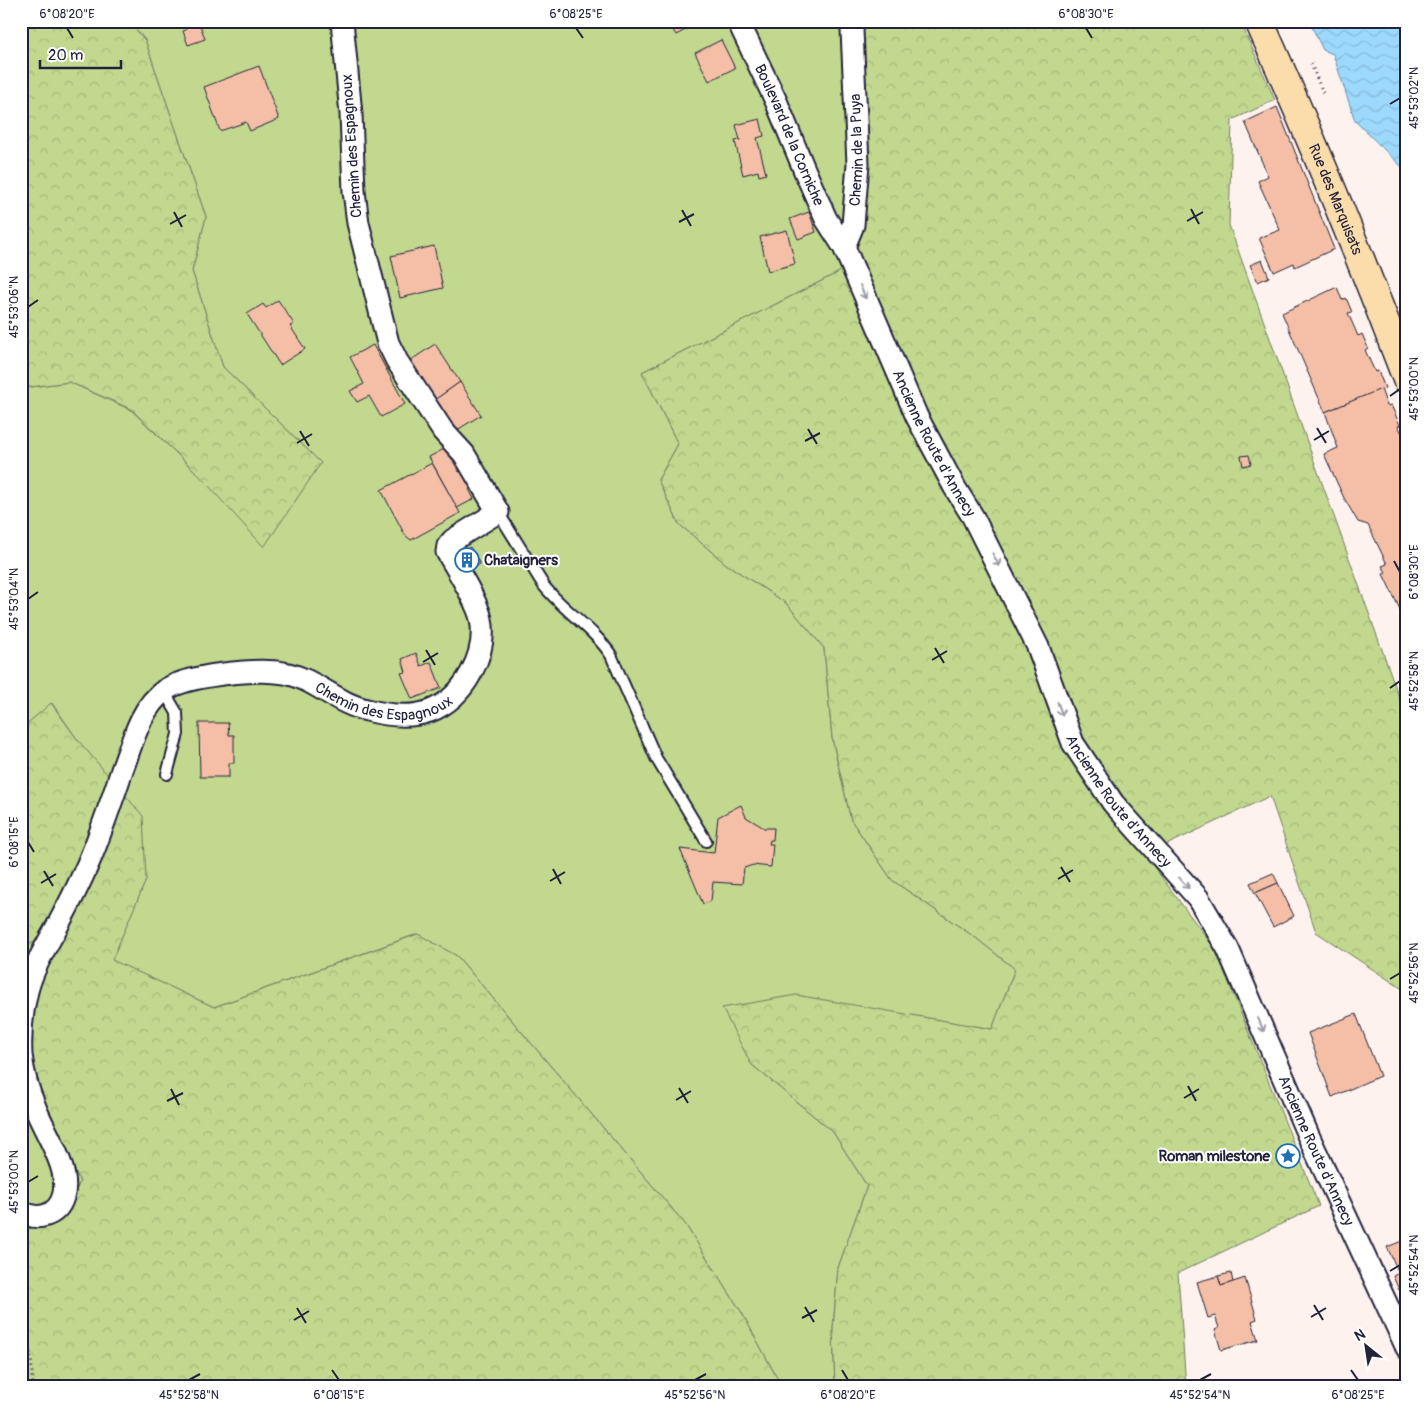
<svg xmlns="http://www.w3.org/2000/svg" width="1428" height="1408" font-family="Pangolin,sans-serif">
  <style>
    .grass { fill: #c1d88e; stroke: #727d64 }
    .forest { fill: url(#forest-crowns); stroke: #727d64 }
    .water { fill: url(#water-waves); stroke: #6b90af }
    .building { fill: #f4bfa6; stroke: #22223b }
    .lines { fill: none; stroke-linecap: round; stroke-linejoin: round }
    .service-casing { stroke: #22223b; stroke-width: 14 }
    .minor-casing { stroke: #22223b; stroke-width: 25 }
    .primary-casing { stroke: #22223b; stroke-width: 31 }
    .path { stroke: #22223b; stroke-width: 3; stroke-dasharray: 1 4; stroke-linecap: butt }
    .service { stroke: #fff; stroke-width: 10 }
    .minor { stroke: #fff; stroke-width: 21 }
    .primary { stroke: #fbddab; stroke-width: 28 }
    .oneway { stroke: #9c9ca7 }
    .ticks { fill: none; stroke: #22223b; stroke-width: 2 }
    .labels { text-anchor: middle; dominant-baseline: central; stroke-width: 4; stroke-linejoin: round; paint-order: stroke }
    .street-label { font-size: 15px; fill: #22223b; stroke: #fff }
    .poi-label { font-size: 15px; font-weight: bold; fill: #22223b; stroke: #fff; text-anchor: start }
    .neatline { fill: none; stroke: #22223b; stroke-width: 2 }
    .ticks-label { font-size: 12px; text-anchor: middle; fill: #22223b }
  </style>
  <defs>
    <pattern id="forest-crowns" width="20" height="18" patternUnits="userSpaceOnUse" patternTransform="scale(1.25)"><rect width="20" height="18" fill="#c1d88e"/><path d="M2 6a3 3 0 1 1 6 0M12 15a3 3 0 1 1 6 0" fill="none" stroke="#a6b97b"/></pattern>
    <pattern id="water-waves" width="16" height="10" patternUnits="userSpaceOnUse" patternTransform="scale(1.25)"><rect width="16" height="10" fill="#9cd9fd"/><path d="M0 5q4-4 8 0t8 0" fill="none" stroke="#86bada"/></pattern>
  </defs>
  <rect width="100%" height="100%" fill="#fdf2ed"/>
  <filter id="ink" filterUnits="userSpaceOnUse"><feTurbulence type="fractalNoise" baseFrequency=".02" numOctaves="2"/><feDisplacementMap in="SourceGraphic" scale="10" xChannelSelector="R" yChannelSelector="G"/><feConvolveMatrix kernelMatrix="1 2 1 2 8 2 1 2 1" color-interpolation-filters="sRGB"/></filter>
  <g filter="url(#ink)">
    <g class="grass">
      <path d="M128,21h735l-10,244 -211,107 36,72 -20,36 21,44 47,40 60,39 38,45 8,90 19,82 41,60 84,58 39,31 -23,60 -83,-14 -158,49 82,68 34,54 -29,82 -5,61 2,58h-53l-40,-74 -57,-89 -228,-268 -40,-22 -203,73 -103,-47 35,-80 -69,-141 -25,-36 -31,26v-343l2,2 46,-6 62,28 65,62 125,-9 -98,-96 -31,-96 14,-54 -61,-177z"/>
      <path d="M64,928l-25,158 41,96 -18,38 -41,11v-283z"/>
    </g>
    <g class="forest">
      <path d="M21,21h107l17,19 61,177 -14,54 31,96 98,96 -57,84 -68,-75 -65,-63 -62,-27 -46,6 -2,-2z"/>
      <path d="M863,21h377l35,79 -43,20 -3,105 178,494v273l-91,-60 -46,-136 -125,59 70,94 104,257 -141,67 8,114h-351l-2,-58 5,-61 29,-82 -34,-54 -82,-68 -29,-56 74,-13 196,34 23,-60 -39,-31 -84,-58 -41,-60 -19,-82 -8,-90 -38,-45 -60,-39 -47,-40 -21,-44 20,-36 -36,-72 211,-107 6,-224z"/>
      <path d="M51,703l26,36 66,77 3,64 -34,80 102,47 204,-73 39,22 228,268 57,89 40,74h-753l-8,-24v-132l41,-11 18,-38 -41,-96 -9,-41 4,-53 29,-63 -42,19v-219z"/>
    </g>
    <path class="water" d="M1309,21h98v151l-52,-51 -22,-67 -10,-4z"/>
    <g class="building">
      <path d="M182,21h29l-11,4 5,14 -17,6 -5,-14 3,-1z"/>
      <path d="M668,21h34l-26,14z"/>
      <path d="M721,40l14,28 -26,13 -14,-28z"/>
      <path d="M259,66l20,53 -29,12 -4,-9 -26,9 -16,-44z"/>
      <path d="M1277,107l57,142 -39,18 -1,-4 -20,9 -15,-34 21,-8 -22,-49 10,-5 -23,-54z"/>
      <path d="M760,119l4,17 -7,2 9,36 -7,2 -1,-5 -15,4 -8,-34 5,-1 -4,-15z"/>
      <path d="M809,212l7,20 -18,7 -8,-20z"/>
      <path d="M787,230l8,34 -27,7 -8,-34z"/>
      <path d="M434,246l9,42 -43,10 -9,-42z"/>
      <path d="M1262,260l7,17 -11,5 -8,-17z"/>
      <path d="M1337,287l5,13 4,-2 6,14 -4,1 10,23 4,-2 6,14 -3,2 10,22 3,-1 7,17 -60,24 -43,-99z"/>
      <path d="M278,300l16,24 -4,2 15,23 -25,16 -33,-51 16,-10 3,4z"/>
      <path d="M435,344l25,38 -27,19 -26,-38z"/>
      <path d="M373,345l32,59 -24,13 -12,-21 -12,6 -7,-11 14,-7 -14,-27z"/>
      <path d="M460,382l21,33 -27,17 -21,-31z"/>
      <path d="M1381,389l6,17 4,-1 9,20 -2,1 9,16v21l-2,1 2,4v156l-24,-50 3,-2 -4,-6 5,-2 -19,-39 -10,-3 -14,-24 -20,-44 14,-6 -13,-36z"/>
      <path d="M446,448l13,24 6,-3 9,17 -5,3 5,10 -17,9 -28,-51z"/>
      <path d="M1249,455l2,9 -8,2 -2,-10z"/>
      <path d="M432,463l28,50 -49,27 -6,-5 -24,-45z"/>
      <path d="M470,547l10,17 -16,9 -9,-17z"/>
      <path d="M416,653l5,13 10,-4 10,26 -29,11 -11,-26 5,-1 -4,-13z"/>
      <path d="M199,723h29l1,12h5v28h-5v14h-29z"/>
      <path d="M741,805l5,12 18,11h10l-1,12h-3l-1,4h4l-2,23 -18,-2 -9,3 -2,16 -29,-2 -2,19 -8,3 -23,-55 34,4 4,-36z"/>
      <path d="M1273,873l5,10 -23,10 -5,-10z"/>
      <path d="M1278,883l16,33 -21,11 -18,-34z"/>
      <path d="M1356,1014l24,62 -48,21 -24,-64z"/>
      <path d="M1407,1239v48l-8,3 -6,-14 6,-3 -12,-26z"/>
      <path d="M1231,1273l2,9 -12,4 -3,-10z"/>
      <path d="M1218,1276l3,10 24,-8 12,41 -5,2 6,19 -37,10 -6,-20 4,-2 -4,-12 -7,2 -11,-36z"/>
    </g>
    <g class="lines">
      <g class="service-casing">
        <g id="service">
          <path d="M498,512l46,74c20,25 49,42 67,69l45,103 50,83"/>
          <path d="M164,691l13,22 1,21 -11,40"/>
        </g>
      </g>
      <g class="minor-casing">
        <g id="minor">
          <path id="s1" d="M738,21l38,80 28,68 22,50 18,28 73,170 38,71 18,29 65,130 35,96 40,60 85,95 30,51 80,186 99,213"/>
          <path id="s2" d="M844,247l9,-22 5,-61 -6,-134 2,-9"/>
          <path id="s3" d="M21,1211c16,11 36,5 42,-14 9,-27 -19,-65 -28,-90 -7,-16 -12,-35 -14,-52 -1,-20 1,-44 6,-64 6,-24 20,-46 32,-68 15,-28 29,-56 40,-87 8,-22 16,-44 23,-66 10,-26 18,-62 42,-79 21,-16 94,-23 120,-18 30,5 53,31 83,37 19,5 44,8 63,1 34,-13 58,-57 51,-92 -4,-18 -24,-50 -34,-67l1,-6 5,-6 45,-28 -34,-58 -21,-23 -46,-70 -9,-18 -30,-120 -4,-32 -3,-77 -9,-93"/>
        </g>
      </g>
      <g class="primary-casing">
        <g id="primary">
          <path id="s4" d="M1259,21c53,118 102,237 148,358"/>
        </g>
      </g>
      <g class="path">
        <path d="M1311,64l12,29"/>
        <path d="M21,1255l3,-16"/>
        <path d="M21,1318l10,38 2,31"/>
      </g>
      <use href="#service" class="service"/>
      <use href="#minor" class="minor"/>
      <use href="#primary" class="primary"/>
    </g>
    <defs><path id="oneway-shaft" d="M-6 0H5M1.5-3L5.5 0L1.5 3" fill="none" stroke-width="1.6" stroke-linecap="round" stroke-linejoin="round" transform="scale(1.25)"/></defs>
    <g class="oneway">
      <use href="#oneway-shaft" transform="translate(863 292) rotate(67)"/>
      <use href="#oneway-shaft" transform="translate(996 560) rotate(62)"/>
      <use href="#oneway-shaft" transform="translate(1060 709) rotate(70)"/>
      <use href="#oneway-shaft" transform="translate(1184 883) rotate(48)"/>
      <use href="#oneway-shaft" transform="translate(1261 1025) rotate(67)"/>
    </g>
  </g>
  <path class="ticks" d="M67,28l6,10M576,28l7,10M1086,28l6,10M1390,104l10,-6M1191,209l8,15M682,210l9,16M174,212l8,15M1187,221l16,-9M679,222l15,-8M170,224l16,-9M28,307l10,-7M1390,396l10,-7M1317,428l9,15M808,429l9,15M300,431l9,15M1314,440l15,-9M805,441l15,-8M297,443l15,-9M1394,561l6,11M28,599l10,-7M935,648l9,15M426,650l9,15M932,660l15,-9M423,662l15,-9M1390,688l10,-7M28,842l6,10M1061,867l9,15M553,869l8,15M44,871l9,15M1058,879l15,-9M550,881l15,-9M41,883l15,-9M1390,979l10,-6M1188,1086l8,15M679,1088l9,15M171,1089l8,16M1184,1098l15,-9M676,1100l15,-9M167,1101l16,-8M28,1182l10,-6M1390,1271l10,-6M1314,1305l9,15M805,1307l9,15M297,1308l9,15M1311,1317l15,-9M802,1318l15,-8M294,1320l15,-9M332,1370l7,10M842,1370l6,10M1351,1370l7,10M189,1380l11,-6M695,1380l11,-6M1200,1380l11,-6"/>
  <defs>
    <g id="building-ring" transform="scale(1.25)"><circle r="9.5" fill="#fff" stroke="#1f6fb2" stroke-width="1.5"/><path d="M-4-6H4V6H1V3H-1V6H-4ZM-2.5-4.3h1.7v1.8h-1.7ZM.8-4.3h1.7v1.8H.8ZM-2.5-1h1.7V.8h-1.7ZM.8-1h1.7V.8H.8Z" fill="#1f6fb2"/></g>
    <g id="sight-ring" transform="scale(1.25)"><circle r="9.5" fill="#fff" stroke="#1f6fb2" stroke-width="1.5"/><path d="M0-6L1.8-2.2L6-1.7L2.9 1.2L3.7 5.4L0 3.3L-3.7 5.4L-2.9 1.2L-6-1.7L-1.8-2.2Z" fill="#1f6fb2"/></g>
  </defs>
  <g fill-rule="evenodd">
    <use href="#building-ring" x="467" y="560"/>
    <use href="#sight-ring" x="1288" y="1156"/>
  </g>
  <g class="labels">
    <g class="street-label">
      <text stroke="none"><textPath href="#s1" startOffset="125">Boulevard de la Corniche</textPath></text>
      <text transform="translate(352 146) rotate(-94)">Chemin des Espagnoux</text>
      <text stroke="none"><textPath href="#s2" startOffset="99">Chemin de la Puya</textPath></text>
      <text stroke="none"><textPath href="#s4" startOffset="194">Rue des Marquisats</textPath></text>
      <text stroke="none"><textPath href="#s1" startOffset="466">Ancienne Route d'Annecy</textPath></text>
      <text stroke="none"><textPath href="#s3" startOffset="829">Chemin des Espagnoux</textPath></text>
      <text stroke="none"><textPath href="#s1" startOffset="871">Ancienne Route d'Annecy</textPath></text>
      <text stroke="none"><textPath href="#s1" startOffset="1276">Ancienne Route d'Annecy</textPath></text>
    </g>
    <g class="poi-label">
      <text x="484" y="560">Chataigners</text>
      <text x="1270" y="1156" text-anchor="end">Roman milestone</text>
    </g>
  </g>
  <rect width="1428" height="1408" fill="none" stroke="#fff" stroke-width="55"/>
  <g transform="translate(1366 1346) rotate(330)" stroke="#ffffff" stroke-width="4" paint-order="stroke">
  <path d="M0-4L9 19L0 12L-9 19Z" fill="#22223b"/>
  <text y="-8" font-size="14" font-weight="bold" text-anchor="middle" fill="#22223b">N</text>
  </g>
  <path d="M40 60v8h81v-8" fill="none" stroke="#22223b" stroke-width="2.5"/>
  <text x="48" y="60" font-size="15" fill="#22223b" stroke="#ffffff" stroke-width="4" paint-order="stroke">20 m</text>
  <rect x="28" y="28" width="1372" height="1352" class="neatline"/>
  <g class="ticks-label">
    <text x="67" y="18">6°08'20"E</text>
    <text x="576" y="18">6°08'25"E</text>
    <text x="1086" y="18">6°08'30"E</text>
    <text transform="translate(1414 98) rotate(-90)" y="4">45°53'02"N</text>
    <text transform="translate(14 307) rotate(-90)" y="4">45°53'06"N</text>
    <text transform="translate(1414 389) rotate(-90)" y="4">45°53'00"N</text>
    <text transform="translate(1414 572) rotate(-90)" y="4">6°08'30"E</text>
    <text transform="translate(14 599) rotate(-90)" y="4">45°53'04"N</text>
    <text transform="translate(1414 681) rotate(-90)" y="4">45°52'58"N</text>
    <text transform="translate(14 842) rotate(-90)" y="4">6°08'15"E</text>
    <text transform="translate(1414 973) rotate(-90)" y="4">45°52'56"N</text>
    <text transform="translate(14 1182) rotate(-90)" y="4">45°53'00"N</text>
    <text transform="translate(1414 1265) rotate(-90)" y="4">45°52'54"N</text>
    <text x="189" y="1399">45°52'58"N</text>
    <text x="339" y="1399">6°08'15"E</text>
    <text x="695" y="1399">45°52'56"N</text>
    <text x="848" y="1399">6°08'20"E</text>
    <text x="1200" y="1399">45°52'54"N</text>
    <text x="1358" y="1399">6°08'25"E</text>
  </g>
</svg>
